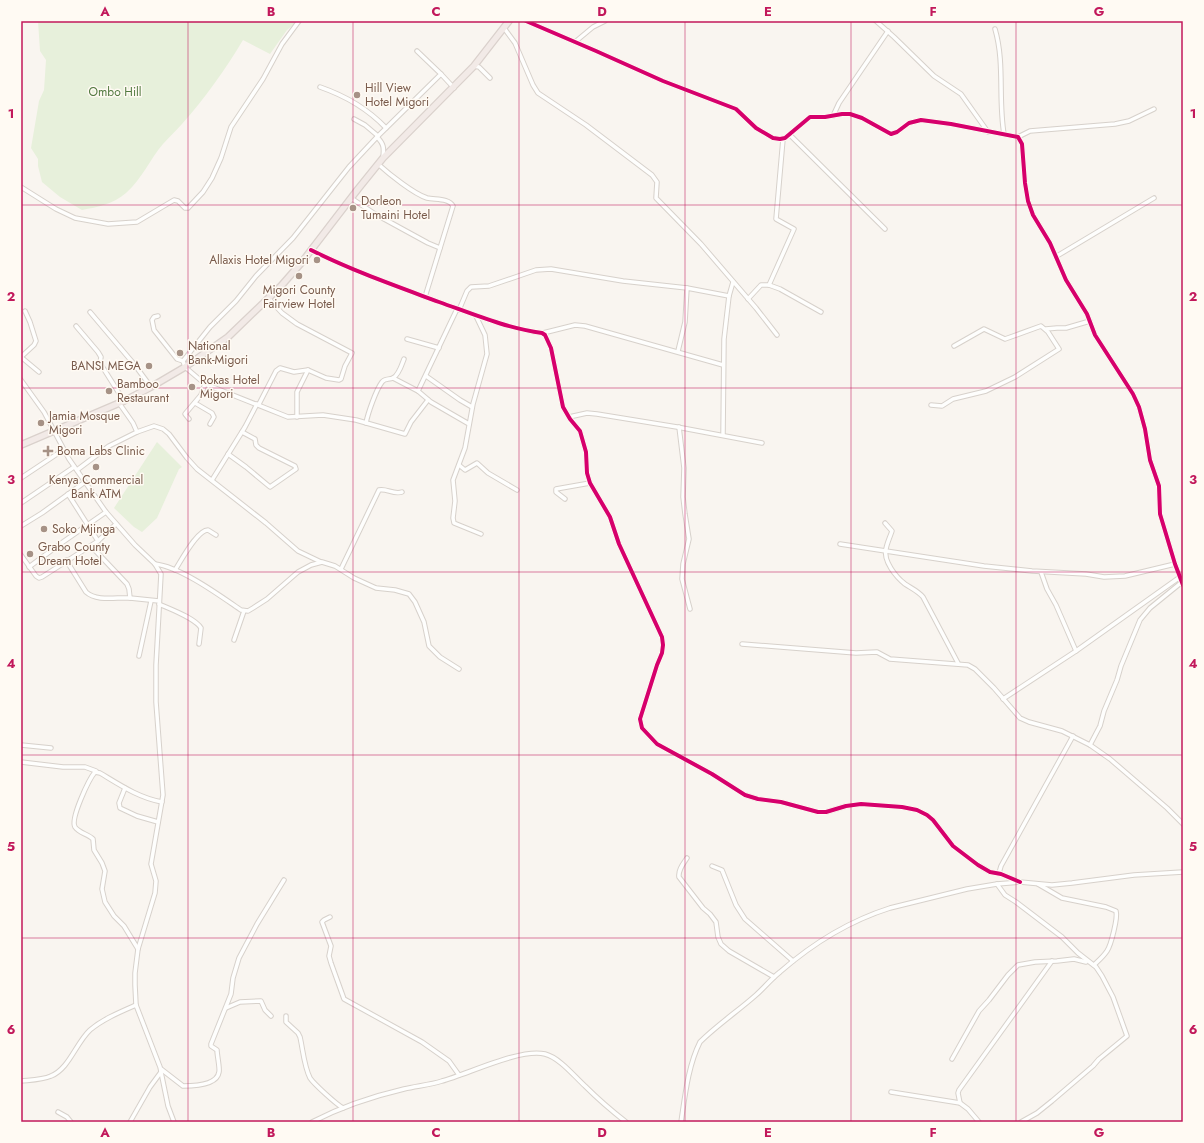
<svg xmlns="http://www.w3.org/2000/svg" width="1204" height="1143" font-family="Jost,sans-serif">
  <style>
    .green { fill: #e7f0db }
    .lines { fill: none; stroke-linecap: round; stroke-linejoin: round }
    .minor-casing { stroke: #d7d1cb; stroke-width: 5.5 }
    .highway-casing { stroke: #dad1cc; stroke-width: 8 }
    .minor { stroke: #fefefd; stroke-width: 3.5 }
    .highway { stroke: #f2eae7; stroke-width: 5.5 }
    .cycleway-casing { stroke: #fffaf3; stroke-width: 6 }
    .cycleway { stroke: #d6006c; stroke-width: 4 }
    .grid { fill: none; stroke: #c2185b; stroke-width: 1; stroke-opacity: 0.55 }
    .poi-dot { fill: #a69286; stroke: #fffaf3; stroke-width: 1.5 }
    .labels { text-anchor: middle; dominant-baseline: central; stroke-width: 3; stroke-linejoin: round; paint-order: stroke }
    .poi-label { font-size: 12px; fill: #7a5c4d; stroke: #fffaf3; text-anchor: start }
    .park-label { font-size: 12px; fill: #537a41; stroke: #fffaf3 }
    .neatline { fill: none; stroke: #c2185b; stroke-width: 1.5 }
    .grid-label { font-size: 13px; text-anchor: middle; font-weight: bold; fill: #c2185b }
  </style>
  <rect width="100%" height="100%" fill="#f9f5f0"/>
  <g class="green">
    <path d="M38,21h260l-11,9 -17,24 -27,-14c-18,30 -38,58 -61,84 -6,7 -13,13 -19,20 -13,15 -21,35 -37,49 -13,11 -28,14 -44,17l-22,-13 -18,-15 -4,-16v-7l-7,-11 8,-47 5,-11 2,-30 -6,-9z"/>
    <path d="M157,442l25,25 -3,2 -22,49 -15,14 -8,-5 -20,-19z"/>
  </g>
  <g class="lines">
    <g class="minor-casing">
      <g id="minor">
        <path d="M526,21l70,30 67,30 73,28 20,19 17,10 7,1 5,-1 25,-21h15l17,-3h8l12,4 29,16 6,-2 12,-9 12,-3 30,4 67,13 4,7 3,39 3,18 5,14 17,28 16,37 21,34 8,21 38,59 6,13 6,22 5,31 9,26 1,28 15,50 8,21"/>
        <path d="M876,21l18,16 40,39 27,18 27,38"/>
        <path d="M504,28l11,15 18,42 5,8 48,32 66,50 5,7 -1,16 45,46 55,64 21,27"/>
        <path d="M995,29c10,34 3,70 9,105"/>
        <path d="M575,42l18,-15 12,-6"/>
        <path d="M474,66l5,1 11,11"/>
        <path d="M441,74l13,14"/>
        <path d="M320,87c26,9 47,21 66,41"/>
        <path d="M833,116l6,-13 49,-72"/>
        <path d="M354,119l11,6 13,11 -1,1c7,7 7,11 6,20"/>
        <path d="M790,135l95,94"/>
        <path d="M378,136l63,-62 -24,-23"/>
        <path d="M377,137l-28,30 -56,71 -37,38 -20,25 -26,26 -27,34 2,6 20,17 83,33 35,-2 33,5 49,14 6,-12 17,-22"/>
        <path d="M1018,137l12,-6 85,-7 14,-3 25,-12"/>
        <path d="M378,164c11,10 36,30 49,34 8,2 22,0 26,8l-28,91"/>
        <path d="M21,187l35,22 19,9 33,6 29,-2 37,-22 4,1 7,7h3l15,-16 9,-14 9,-20 10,-31 32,-48 19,-35 17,-23"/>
        <path d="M351,198l24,16 53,29 12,5"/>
        <path d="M311,250c42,21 85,36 128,52 34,12 67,26 103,31l3,2 6,13 12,59 7,12 10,12 6,21 1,21 3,10 20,34 9,27 43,93 1,8 -1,8 -5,12 -17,54 2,9 15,16 55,30 33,21 13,4 23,3 37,10h8l20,-6 15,-2 41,3 15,3 10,5 6,5 20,26 25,19 12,7 11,2 19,8"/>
        <path d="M1057,256l97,-58"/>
        <path d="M769,285l11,4 41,23"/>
        <path d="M748,299l13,-14h8l25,-56 -18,-10 7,-80"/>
        <path d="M459,310l8,-19 4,-4 18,-1 47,-16 15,-1 72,12 64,7"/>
        <path d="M90,312l44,52 17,23"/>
        <path d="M158,316l-4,1 -2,3 2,10 23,29 6,2"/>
        <path d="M476,316l9,19 2,19 -14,50 -8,44 -12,32 2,21 -2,17 1,5 27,11"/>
        <path d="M76,326l22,26 3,5 -1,6 24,38"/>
        <path d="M1046,329l11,-1h9l24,-7"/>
        <path d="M543,333l32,-8 10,1 138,39"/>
        <path d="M407,339l32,9"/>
        <path d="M678,351l7,-29 2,-34 42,8"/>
        <path d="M21,357l13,-12 2,-4 -6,-19 -5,-11"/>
        <path d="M21,357l18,15"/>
        <path d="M426,376l34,24 12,7"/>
        <path d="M393,378l25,13 13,11 38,22"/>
        <path d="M21,380l23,32 25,47 37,53 29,33 20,19 6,10 -5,91v37l7,93 -12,69 5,17 -1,12 -17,56 -3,24v12l1,20 24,62 8,39 6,16"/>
        <path d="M418,391l39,-82"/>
        <path d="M119,403l14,20 4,9 17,-6 9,3 6,5 18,24 10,11 69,54 32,28 23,11"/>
        <path d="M195,403l17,10 2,4 -4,7"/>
        <path d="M259,404l17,-33 4,-3 14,4 14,-2 18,8 13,2 2,-1 4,-13 7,-13 -55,-29 -15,-11 -13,-14"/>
        <path d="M931,405l11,1 11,-7 33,-8 29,-14 44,-28 -11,-17 -7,-6 -36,13 -21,-10 -30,17"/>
        <path d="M297,417v-25l11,-22"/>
        <path d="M569,417l18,-4 10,1 80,13 85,16"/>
        <path d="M189,419l-4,-5 16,-19 4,-11"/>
        <path d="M366,423c2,-10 10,-33 16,-41 3,-4 7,-2 11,-4 6,-3 9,-14 11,-19"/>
        <path d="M679,427l5,41 -1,29 2,17 4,25 -6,25 -1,15 8,30"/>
        <path d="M723,435l1,-96 5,-43 4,-14"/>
        <path d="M228,454l18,13 24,20 26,-18 -1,-3 -36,-18 -3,-3 -1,-6 -13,-7"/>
        <path d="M459,465l6,5 12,-7 11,10 29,17"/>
        <path d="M77,470l32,-24 28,-14"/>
        <path d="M21,478l42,-28"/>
        <path d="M212,480l33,-53 12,-23"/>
        <path d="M68,494l30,47"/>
        <path d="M565,499l-9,-7v-3l34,-6"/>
        <path d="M21,503l53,-36"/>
        <path d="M885,523l7,8c-2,6 -5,12 -6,18 -3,12 10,28 19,35 6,4 13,7 18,13l35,66"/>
        <path d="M21,526l21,-13 43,-31"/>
        <path d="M840,544l144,22 48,5 54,3 18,3 21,-1 50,-12"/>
        <path d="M91,546l36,38 2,5 1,9"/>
        <path d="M21,555l15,21 3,2 3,-1 56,-36 18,-17"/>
        <path d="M66,560l20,32c11,10 31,5 44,6 10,1 19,2 29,3"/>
        <path d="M155,564c26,3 64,31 86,46l7,1 5,-3 14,-9 31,-27 13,-7 11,-3 13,4 19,12 22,10 19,2 14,4 6,8 9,20 5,24 11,11 19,12"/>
        <path d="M29,567l31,-23 46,-32"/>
        <path d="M341,569l38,-79c7,-2 15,5 23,2"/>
        <path d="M175,570c6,-9 22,-40 33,-40l8,5"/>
        <path d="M159,604c11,5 36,14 42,24l-2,16"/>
        <path d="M234,640l10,-29"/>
        <path d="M742,644l114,9 21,-1 13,7 78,6 7,4 19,19 26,30 9,4 33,9 28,14 20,14 57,49 16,16"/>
        <path d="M1076,651l104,-74"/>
        <path d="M139,656l12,-55"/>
        <path d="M1003,699l73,-48 -20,-46 -9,-16 -6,-17"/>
        <path d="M21,745l30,3"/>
        <path d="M1090,745l10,-19 4,-15 13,-31 4,-14 19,-46 10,-12 32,-26"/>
        <path d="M21,762l42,5h22l11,4"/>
        <path d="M125,788l-6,15 1,5 17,8 21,6"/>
        <path d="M687,858c-4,6 -9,12 -8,19l24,31 7,6 6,8 2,15 3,7 8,7 45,26"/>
        <path d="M712,866l10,4 14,35 9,14 48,42"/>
        <path d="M999,873l2,-7 72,-130"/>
        <path d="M997,884l8,11 11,7 46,35 16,16 18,14 6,9 11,21 14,39 -28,23 -6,7 -41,35 -15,12 -16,9"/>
        <path d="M1038,884l24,14 44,9 10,4c2,7 -5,34 -9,40 -4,6 -9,10 -13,14"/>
        <path d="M330,917l-6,3 -2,2 9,24 -2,10 2,7 13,36 78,43 27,19 10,14"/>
        <path d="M138,949l-14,-23 -10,-10 -9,-14 -3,-13 3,-18 -3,-8 -8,-13 -1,-11c-5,-5 -14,-6 -18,-12 -5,-8 14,-48 20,-55l5,1c20,12 39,25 62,29"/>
        <path d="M226,1008l14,-6 21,-1 4,9 6,6"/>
        <path d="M286,1016v6l12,11 2,4c3,13 4,29 10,41 4,6 26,26 33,30"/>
        <path d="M952,1059l27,-48 10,-11 19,-25 10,-10 17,-3 22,-1 17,-2 12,3"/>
        <path d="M161,1069l22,17c9,0 34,0 36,-14 1,-4 -2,-17 -2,-22l-6,-4v-2l20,-50 2,-16 6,-20 18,-34 27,-44"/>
        <path d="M21,1081c10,-1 21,-1 30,-5 18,-7 25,-33 39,-46 13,-11 30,-18 46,-25"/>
        <path d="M891,1092l69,11 8,6 11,13"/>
        <path d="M960,1103l-2,-10 1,-3 93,-129"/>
        <path d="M58,1112l9,5 4,5"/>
        <path d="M130,1122l20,-35 11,-15"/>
        <path d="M312,1122c27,-14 62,-26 92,-33 12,-3 26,-4 38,-8 26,-7 78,-33 103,-27 15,4 29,22 40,32 13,13 27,25 41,36"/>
        <path d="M681,1122c4,-26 7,-56 19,-80 17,-17 38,-31 56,-47 8,-7 15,-16 24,-23 32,-28 69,-51 110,-64l77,-19 30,-5 23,-2 32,3 20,-2 62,-8 49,-3"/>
      </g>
    </g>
    <g class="highway-casing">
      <path id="highway" d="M21,445l103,-44 27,-14 34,-20 43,-30 53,-51 21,-24 56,-73 25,-31 91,-92 35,-45"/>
    </g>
    <use href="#minor" class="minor"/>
    <use href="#highway" class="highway"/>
    <g class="cycleway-casing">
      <g id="cycleway">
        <path d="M526,21l70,30 67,30 73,28 20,19 17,10 7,1 5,-1 25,-21h15l17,-3h8l12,4 29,16 6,-2 12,-9 12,-3 30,4 67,13 4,7 3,39 3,18 5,14 17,28 16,37 21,34 8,21 38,59 6,13 6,22 5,31 9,26 1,28 15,50 8,21"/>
        <path d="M311,250c42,21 85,36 128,52 34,12 67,26 103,31l3,2 6,13 12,59 7,12 10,12 6,21 1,21 3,10 20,34 9,27 43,93 1,8 -1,8 -5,12 -17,54 2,9 15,16 55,30 33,21 13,4 23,3 37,10h8l20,-6 15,-2 41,3 15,3 10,5 6,5 20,26 25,19 12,7 11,2 19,8"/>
      </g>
    </g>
    <use href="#cycleway" class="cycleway"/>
  </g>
  <path class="grid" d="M188,21v1101M353,21v1101M519,21v1101M685,21v1101M851,21v1101M1016,21v1101M21,205h1162M21,388h1162M21,572h1162M21,755h1162M21,938h1162"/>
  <g class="poi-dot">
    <circle cx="357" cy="95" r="4"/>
    <circle cx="353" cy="208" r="4"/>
    <circle cx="317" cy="260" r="4"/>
    <circle cx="299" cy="276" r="4"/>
    <circle cx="180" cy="353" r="4"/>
    <circle cx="149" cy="366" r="4"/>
    <circle cx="192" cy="387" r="4"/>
    <circle cx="109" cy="391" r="4"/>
    <circle cx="41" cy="423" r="4"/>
    <path d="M46 445h4v4h4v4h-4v4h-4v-4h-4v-4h4z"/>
    <circle cx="96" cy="467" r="4"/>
    <circle cx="44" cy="529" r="4"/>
    <circle cx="30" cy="554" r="4"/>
  </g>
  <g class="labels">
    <g class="poi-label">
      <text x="365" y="88">Hill View<tspan x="365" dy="14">Hotel Migori</tspan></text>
      <text x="361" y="201">Dorleon<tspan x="361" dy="14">Tumaini Hotel</tspan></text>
      <text x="309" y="260" text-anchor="end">Allaxis Hotel Migori</text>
      <text x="299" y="290" text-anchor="middle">Migori County<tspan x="299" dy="14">Fairview Hotel</tspan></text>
      <text x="188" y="346">National<tspan x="188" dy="14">Bank-Migori</tspan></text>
      <text x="141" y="366" text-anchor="end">BANSI MEGA</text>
      <text x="200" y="380">Rokas Hotel<tspan x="200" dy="14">Migori</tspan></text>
      <text x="117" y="384">Bamboo<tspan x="117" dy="14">Restaurant</tspan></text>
      <text x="49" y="416">Jamia Mosque<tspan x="49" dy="14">Migori</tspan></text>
      <text x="57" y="451">Boma Labs Clinic</text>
      <text x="96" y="480" text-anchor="middle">Kenya Commercial<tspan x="96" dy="14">Bank ATM</tspan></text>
      <text x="52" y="529">Soko Mjinga</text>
      <text x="38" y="547">Grabo County<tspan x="38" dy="14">Dream Hotel</tspan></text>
    </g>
    <g class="park-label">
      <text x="115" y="92">Ombo Hill</text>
    </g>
  </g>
  <rect width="1204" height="1143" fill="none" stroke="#fffaf3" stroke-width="44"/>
  <rect x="22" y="22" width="1160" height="1099" class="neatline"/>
  <g class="grid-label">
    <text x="105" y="16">A</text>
    <text x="271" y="16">B</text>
    <text x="436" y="16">C</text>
    <text x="602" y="16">D</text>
    <text x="768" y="16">E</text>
    <text x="933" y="16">F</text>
    <text x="1099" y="16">G</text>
    <text x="11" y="118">1</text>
    <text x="1193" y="118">1</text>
    <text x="11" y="301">2</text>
    <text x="1193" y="301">2</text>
    <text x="11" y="484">3</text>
    <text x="1193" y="484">3</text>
    <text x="11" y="668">4</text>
    <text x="1193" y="668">4</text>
    <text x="11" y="851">5</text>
    <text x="1193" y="851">5</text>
    <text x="11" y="1034">6</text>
    <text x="1193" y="1034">6</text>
    <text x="105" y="1137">A</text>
    <text x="271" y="1137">B</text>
    <text x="436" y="1137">C</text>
    <text x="602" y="1137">D</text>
    <text x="768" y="1137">E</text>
    <text x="933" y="1137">F</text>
    <text x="1099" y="1137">G</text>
  </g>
</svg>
